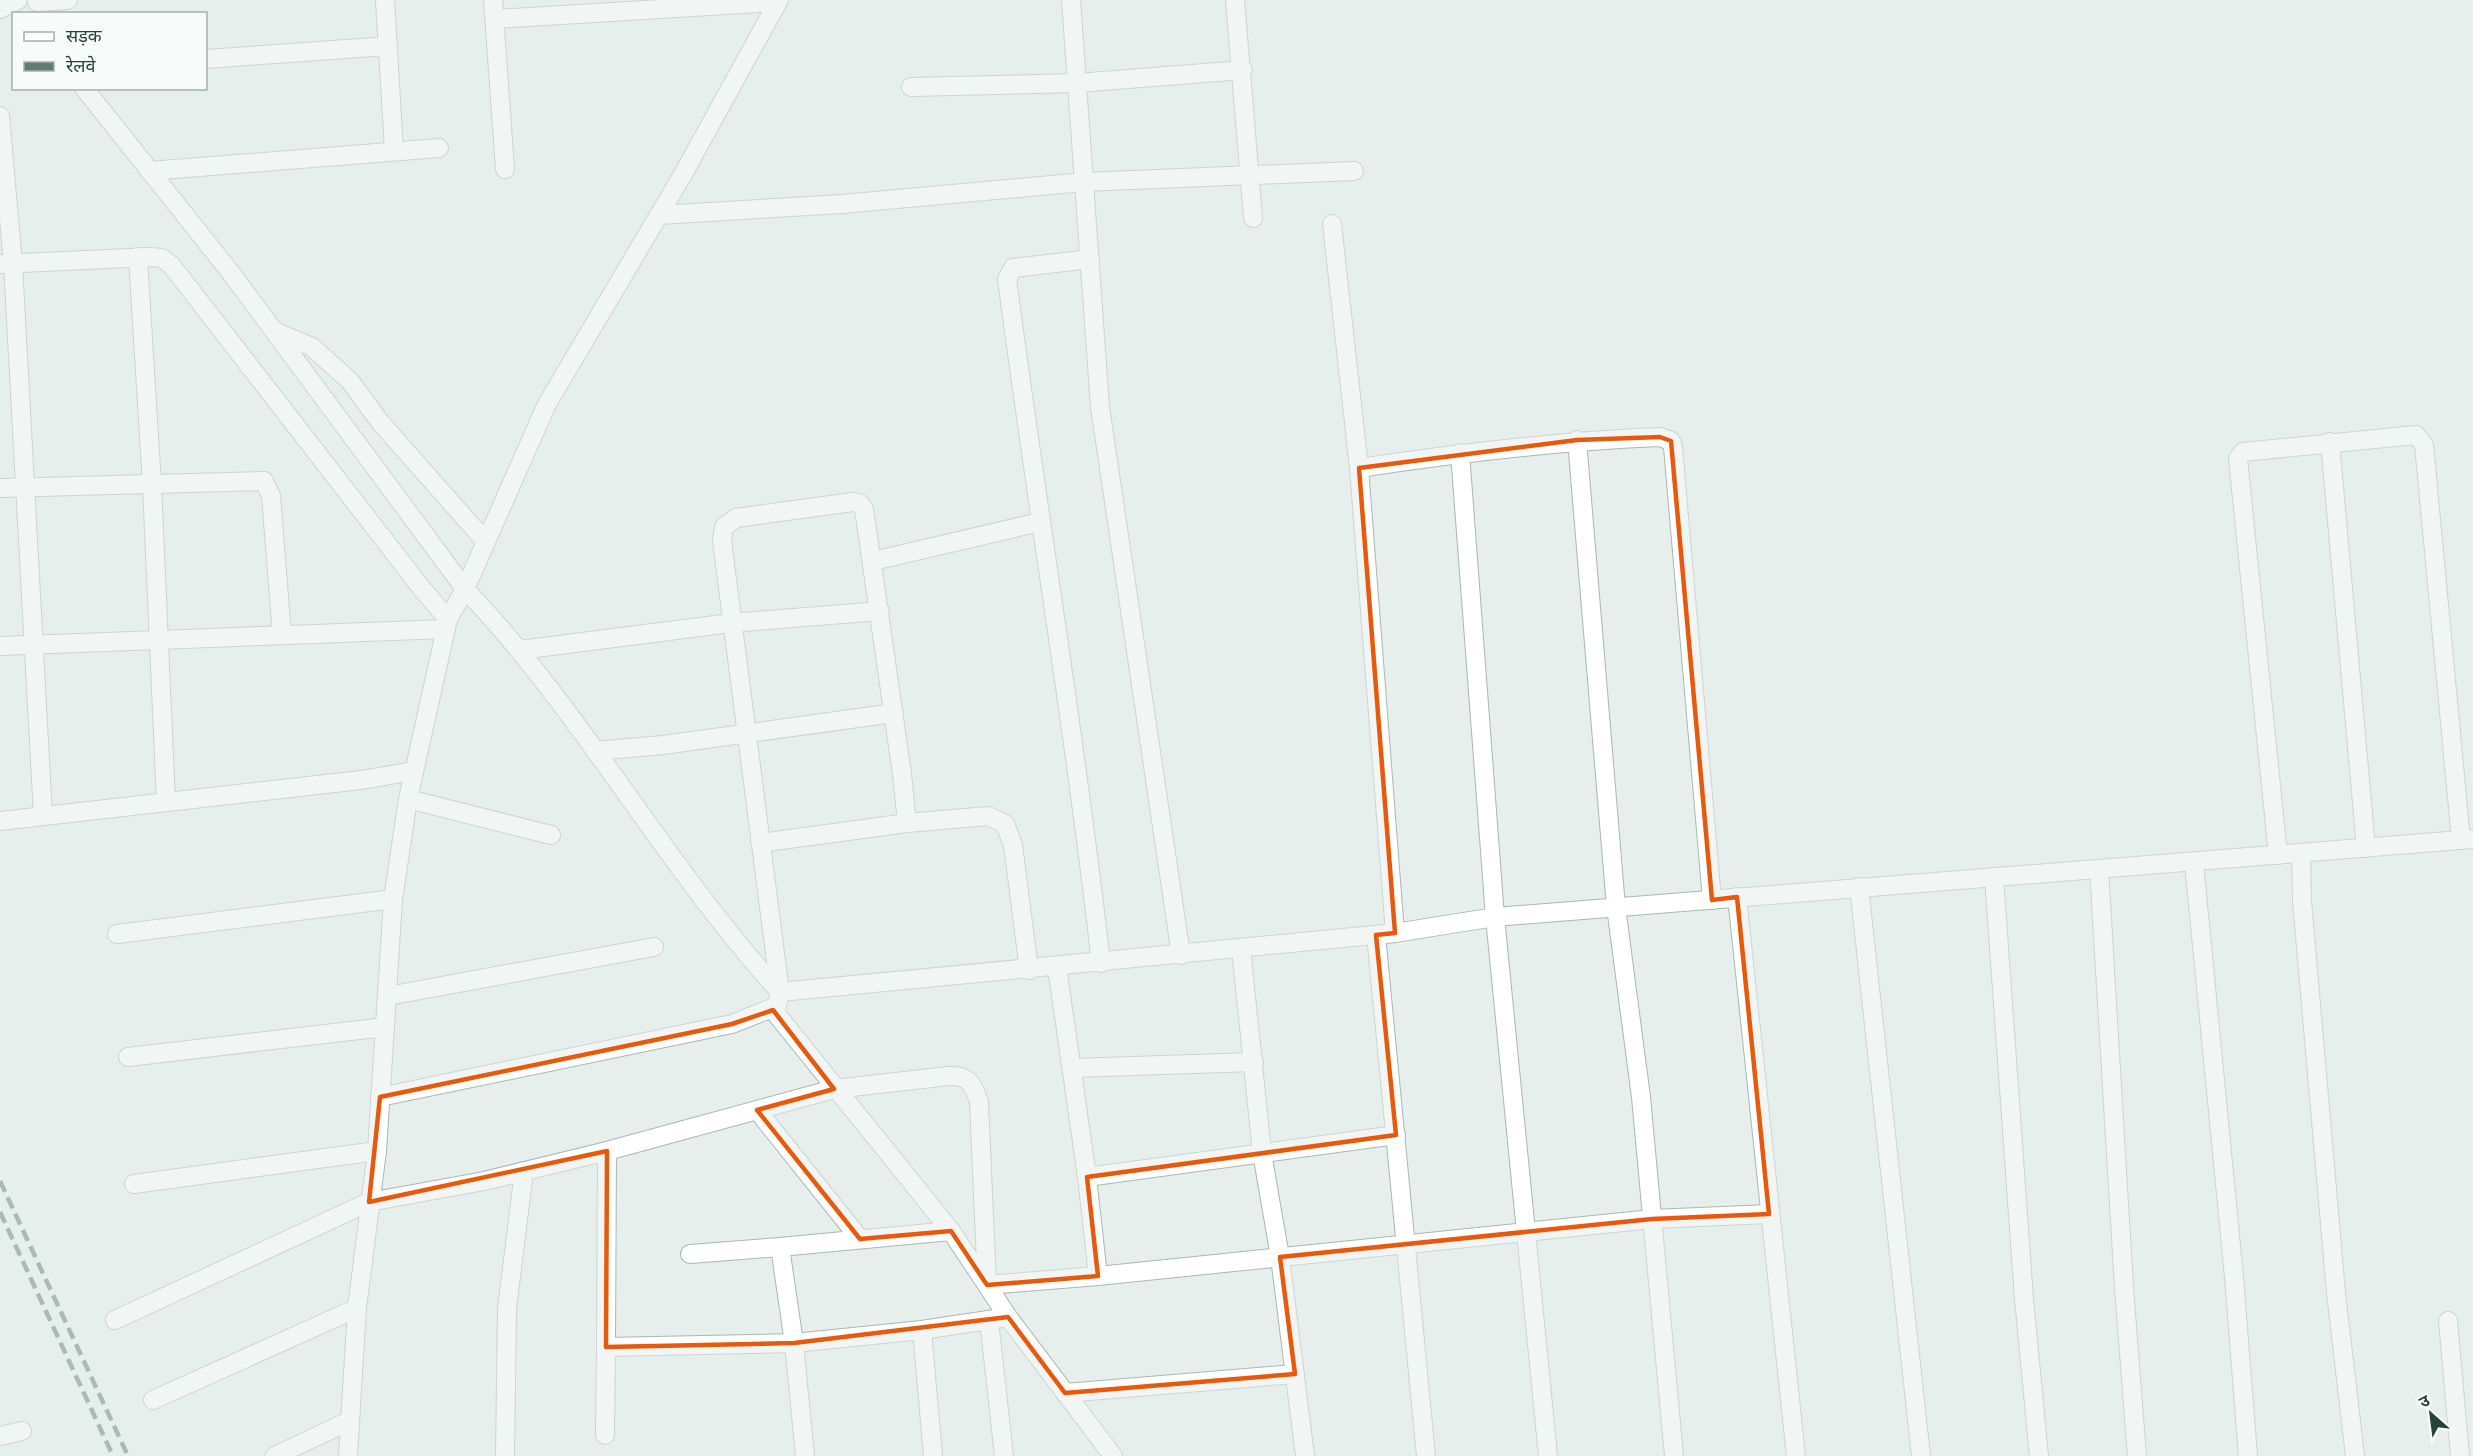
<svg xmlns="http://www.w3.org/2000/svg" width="2473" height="1456" font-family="'Alegreya Sans','Noto Sans Devanagari',sans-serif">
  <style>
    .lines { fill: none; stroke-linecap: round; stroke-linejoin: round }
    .minor-casing { stroke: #a8b8b2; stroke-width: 20 }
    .minor { stroke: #fff; stroke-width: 18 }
    .rail { stroke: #5f7d75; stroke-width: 4.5; stroke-dasharray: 12 6; stroke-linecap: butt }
    .marked { fill: none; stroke: #e8590c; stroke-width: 4.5; stroke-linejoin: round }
  </style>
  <rect width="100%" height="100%" fill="#e6efeb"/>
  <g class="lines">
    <g class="minor-casing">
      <g id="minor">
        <path d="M385,0l9,151"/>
        <path d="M493,0l12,169"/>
        <path d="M1071,0l29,407 81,548"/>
        <path d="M1235,0l18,218"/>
        <path d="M37,2l31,-2"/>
        <path d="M0,9l18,-9"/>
        <path d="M495,19l283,-17"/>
        <path d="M206,59l182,-13"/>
        <path d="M911,87l166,-4 166,-13"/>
        <path d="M84,88l147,185 234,316c118,124 200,277 315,403"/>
        <path d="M0,116l13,148 30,552"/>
        <path d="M149,171l290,-23"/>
        <path d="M659,215l183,-11 242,-22 270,-11"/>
        <path d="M1332,224l27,244"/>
        <path d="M138,257l14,228 14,317"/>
        <path d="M1090,259l-77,9 -6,11c30,228 68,455 94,684"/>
        <path d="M0,264l150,-7 12,1 10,8 251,324 25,29"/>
        <path d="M274,331l38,16 38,34 30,41 106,120"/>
        <path d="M1577,440l39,467 25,190 33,359"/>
        <path d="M2330,442l36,406"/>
        <path d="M1460,453l35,464 53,539"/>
        <path d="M0,488l264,-7 7,15 11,139"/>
        <path d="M873,561l167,-39"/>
        <path d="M0,646l446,-17"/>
        <path d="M520,650l211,-27 149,-12"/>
        <path d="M595,751l68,-6 231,-32"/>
        <path d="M408,799l143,36"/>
        <path d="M0,821l361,-41 53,-9"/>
        <path d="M760,843l147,-20"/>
        <path d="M2301,853l1,48 34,392 19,163"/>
        <path d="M2278,855l-40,-396 5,-7 173,-17 8,10 37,395"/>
        <path d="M2194,863l40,414 14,179"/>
        <path d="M2099,869l25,419 13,168"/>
        <path d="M1994,877l30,422 15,157"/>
        <path d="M1859,887l62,569"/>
        <path d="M1737,897l59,559"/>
        <path d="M1395,933l-36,-465c100,-15 200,-27 301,-31l11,4 2,6 39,453"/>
        <path d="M117,934l276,-35"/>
        <path d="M1376,935l50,521"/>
        <path d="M1241,948l21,205 18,104 25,199"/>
        <path d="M1057,967l30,210 11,99"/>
        <path d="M780,992l615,-59 100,-16 978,-78"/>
        <path d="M388,996l266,-49"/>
        <path d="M773,1010l178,221 57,86 105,139"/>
        <path d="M128,1057l257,-30"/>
        <path d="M1072,1068l182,-6"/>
        <path d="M380,1097l352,-73 45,-18 3,-14 -58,-451 2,-14 12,-9 117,-16 6,1 5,6 38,265 5,49 81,-7 17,8 8,21 16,125"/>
        <path d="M757,1110l103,129"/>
        <path d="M607,1151l-1,196 188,-4 128,-13 86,-13"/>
        <path d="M1087,1177l309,-42"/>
        <path d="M134,1184l243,-33"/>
        <path d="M690,1254l90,-7"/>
        <path d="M115,1320l254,-118 115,-21 123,-30 227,-62 115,-13c20,-1 24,8 30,26l8,183 111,-9 554,-57 117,-5"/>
        <path d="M989,1320l15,136"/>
        <path d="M2448,1321l12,135"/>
        <path d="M922,1330l11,126"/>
        <path d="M1065,1393l230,-19"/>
        <path d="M153,1400l204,-92"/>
        <path d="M605,1435l1,-88"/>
        <path d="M0,1436l22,-5"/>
        <path d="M275,1456l74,-35"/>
        <path d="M348,1456l9,-148 20,-157 16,-252 15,-100 40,-180 17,-30 82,-185 135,-228 97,-176"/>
        <path d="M505,1456l2,-147 17,-138"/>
        <path d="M805,1456l-11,-113 -14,-96 171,-16"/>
      </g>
    </g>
    <use href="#minor" class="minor"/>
    <g class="rail">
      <path d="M0,1181l128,275"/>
      <path d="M0,1212l113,244"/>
    </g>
  </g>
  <path d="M0 0H2473V1456H0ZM1660,437l11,4 41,459 25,-3 32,317 -117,5 -372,38 15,117 -230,19 -57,-76 -214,26 -188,4 1,-196 -238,51 11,-105 352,-73 41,-14 61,79 -77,21 103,129 91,-8 36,54 111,-9 -11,-99 309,-42 -20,-200 19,-2 -36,-465 218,-28z" fill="#e6efeb" fill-opacity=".55" fill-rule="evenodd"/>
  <path class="marked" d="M1660,437l11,4 41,459 25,-3 32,317 -117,5 -372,38 15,117 -230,19 -57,-76 -214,26 -188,4 1,-196 -238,51 11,-105 352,-73 41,-14 61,79 -77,21 103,129 91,-8 36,54 111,-9 -11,-99 309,-42 -20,-200 19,-2 -36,-465 218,-28z"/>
  <rect x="12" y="12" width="195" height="78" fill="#f7fbf9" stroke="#a3b1ad" stroke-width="1.5"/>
  <rect x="24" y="32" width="30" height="9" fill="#ffffff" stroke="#a3b1ad" stroke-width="1.5"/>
  <text x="66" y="42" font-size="18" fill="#24423a">सड़क</text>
  <rect x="24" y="62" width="30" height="9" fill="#5f7d75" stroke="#a3b1ad" stroke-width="1.5"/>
  <text x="66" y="72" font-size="18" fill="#24423a">रेलवे</text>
  <g transform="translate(2431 1414) rotate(332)" stroke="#f7fbf9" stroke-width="4.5" paint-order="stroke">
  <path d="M0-4.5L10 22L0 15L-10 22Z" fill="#24423a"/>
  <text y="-9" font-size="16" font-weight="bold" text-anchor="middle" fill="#24423a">उ</text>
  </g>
</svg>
